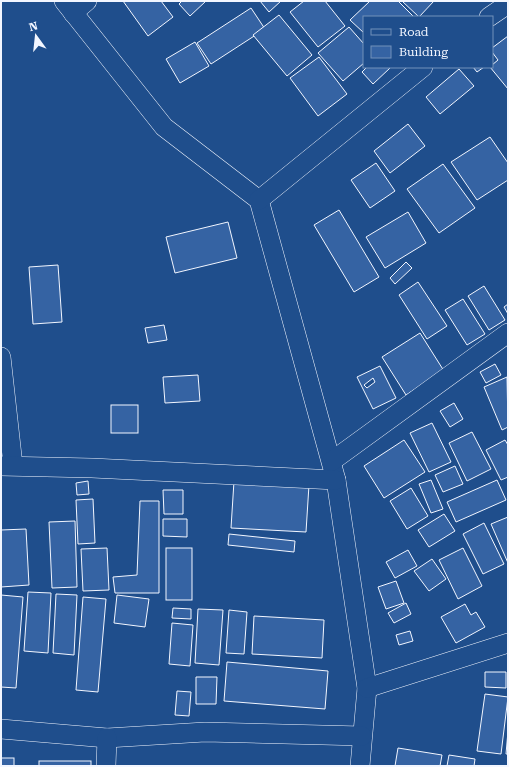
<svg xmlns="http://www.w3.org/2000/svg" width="509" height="767" font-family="'Roboto Serif',serif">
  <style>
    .building { fill: #3563a3; stroke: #f2f6ff; fill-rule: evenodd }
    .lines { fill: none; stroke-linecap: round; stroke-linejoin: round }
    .street-casing { stroke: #f2f6ff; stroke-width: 20 }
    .street { stroke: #1f4e8c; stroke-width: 19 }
  </style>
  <rect width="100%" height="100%" fill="#1f4e8c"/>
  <g class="building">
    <path d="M123,1h38l12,16 -25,19z"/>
    <path d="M182,1h24l-16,15 -11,-12z"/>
    <path d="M260,1h21l-12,11z"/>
    <path d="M304,1h21l20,25 -27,21 -28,-35z"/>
    <path d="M370,1h28l15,15 -1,1h-48v16l-14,-13z"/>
    <path d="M402,1h32l-15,16z"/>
    <path d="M251,8l14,21 -54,35 -14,-21z"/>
    <path d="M279,15l33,40 -25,21 -34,-41z"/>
    <path d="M349,27l15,17v19l-21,18 -25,-28z"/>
    <path d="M508,36v53l-18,-22h2v-2l6,-5 -6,-8v-4z"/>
    <path d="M195,42l14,24 -29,17 -14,-24z"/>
    <path d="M319,57l28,37 -29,22 -28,-38z"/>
    <path d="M367,67h23v1l-17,16 -11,-12z"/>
    <path d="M473,67h11l-7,5z"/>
    <path d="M459,69l15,17 -34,28 -14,-17z"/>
    <path d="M408,124l17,22 -35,27 -16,-22z"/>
    <path d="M490,137l18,26v17l-31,20 -26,-38z"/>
    <path d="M376,163l19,28 -25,17 -19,-28z"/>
    <path d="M443,164l32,44 -36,25 -32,-44z"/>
    <path d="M339,210l40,67 -25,15 -40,-67z"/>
    <path d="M408,212l18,31 -41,25 -19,-31z"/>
    <path d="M228,222l9,36 -62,15 -9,-36z"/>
    <path d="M406,262l6,6 -17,16 -5,-6z"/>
    <path d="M58,265l4,57 -29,2 -4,-57z"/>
    <path d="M418,282l29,44 -20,13 -28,-44z"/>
    <path d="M484,286l21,34 -16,10 -21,-34z"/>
    <path d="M463,299l22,35 -18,11 -22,-35z"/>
    <path d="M508,304v10l-4,-7z"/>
    <path d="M164,325l3,15 -19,3 -3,-15z"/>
    <path d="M420,333l24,38 -38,24 -24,-38z"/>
    <path d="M495,364l6,11 -15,8 -6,-11z"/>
    <path d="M380,366l16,32 -23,11 -16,-32zM373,378l2,4 -8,6 -3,-3z"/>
    <path d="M198,375l2,26 -35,2 -2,-26z"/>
    <path d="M507,377l1,50 -6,3 -18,-43z"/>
    <path d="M454,403l9,16 -13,8 -10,-16z"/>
    <rect x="111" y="405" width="27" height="28"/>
    <path d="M432,423l19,39 -22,10 -19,-39z"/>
    <path d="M472,432l19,37 -24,12 -18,-38z"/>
    <path d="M404,440l21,32 -41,26 -20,-32z"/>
    <path d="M505,440l3,5v32l-7,3 -15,-30z"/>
    <path d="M455,466l8,18 -20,8 -8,-17z"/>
    <path d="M431,480l12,29 -12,4 -12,-29z"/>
    <path d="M497,480l9,20 -50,22 -9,-20z"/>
    <path d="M88,481l1,13 -12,1 -1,-12z"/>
    <path d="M234,481l75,4 -3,47 -75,-4z"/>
    <path d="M411,488l17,28 -21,13 -17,-28z"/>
    <path d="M163,490h20v24h-19z"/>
    <path d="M93,499l2,44 -17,1 -2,-44z"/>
    <path d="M140,501h19v92h-44l-2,-16 24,-2z"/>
    <path d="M444,514l11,17 -26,16 -11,-17z"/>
    <path d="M508,517v46l-17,-39z"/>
    <path d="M163,519h24v18l-24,-1z"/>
    <path d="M75,521l2,66 -25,1 -3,-66z"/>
    <path d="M484,523l20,41 -21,10 -20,-40z"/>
    <path d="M26,529l3,56 -28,2v-57z"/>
    <path d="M229,534l66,7 -1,11 -66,-7z"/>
    <path d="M107,548l2,42 -26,1 -2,-42z"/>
    <rect x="166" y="548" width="26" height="52"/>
    <path d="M463,548l19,38 -24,13 -19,-39z"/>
    <path d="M408,550l9,16 -22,12 -9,-16z"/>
    <path d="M432,559l14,20 -17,12 -15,-20z"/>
    <path d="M396,581l8,22 -18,6 -8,-22z"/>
    <path d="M28,592l23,1 -3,60 -24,-2z"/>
    <path d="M56,594l21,1 -3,60 -21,-2z"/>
    <path d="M1,595l22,2 -7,91 -15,-1z"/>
    <path d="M117,595l32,4 -4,28 -31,-4z"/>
    <path d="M83,597l23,2 -8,93 -22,-2z"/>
    <path d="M406,603l5,11 -17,9 -6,-10z"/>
    <path d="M465,604l6,11 5,-3 9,15 -29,16 -15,-26z"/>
    <path d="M173,608l18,1v10l-19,-1z"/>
    <path d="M198,609l25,1 -4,55 -24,-2z"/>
    <path d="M229,610l18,2 -3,42 -18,-1z"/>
    <path d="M254,616l70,4 -2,38 -70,-4z"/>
    <path d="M172,623l21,2 -3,41 -21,-2z"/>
    <path d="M410,631l3,10 -14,4 -3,-10z"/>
    <path d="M227,662l101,9 -3,38 -101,-8z"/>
    <path d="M485,672h21v16l-21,-1z"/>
    <path d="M196,677h21l-1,27h-20z"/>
    <path d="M177,691l14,1 -2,24 -14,-1z"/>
    <path d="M485,694l23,3 -7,57 -24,-3z"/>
    <path d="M508,731v23h-2z"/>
    <path d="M398,748l44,7 -2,11h-45z"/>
    <path d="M449,755l26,4 -1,7h-27z"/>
    <rect x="1" y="758" width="13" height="8"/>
    <rect x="39" y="761" width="52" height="5"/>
  </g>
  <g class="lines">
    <g class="street-casing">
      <g id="street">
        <path d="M64,1l100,126 95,73 77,280 31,208 -7,78"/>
        <path d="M73,13l14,-12"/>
        <path d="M489,17l19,-13"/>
        <path d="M259,200l164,-133"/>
        <path d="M1,357l12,108"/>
        <path d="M332,461l176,-128"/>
        <path d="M1,466l91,2 244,12"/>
        <path d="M367,688l141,-45"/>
        <path d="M1,729l106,9 98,-6 157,4"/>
        <path d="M106,766l1,-28"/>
      </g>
    </g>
    <use href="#street" class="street"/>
  </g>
  <rect width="509" height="767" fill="none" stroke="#f2f6ff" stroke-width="4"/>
  <rect x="363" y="16" width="130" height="52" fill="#1f4e8c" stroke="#7391ba"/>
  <rect x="371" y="29" width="20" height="6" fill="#1f4e8c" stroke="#7391ba"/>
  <text x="399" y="36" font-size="12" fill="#f2f6ff">Road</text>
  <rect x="371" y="46" width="20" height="12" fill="#3563a3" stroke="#7391ba"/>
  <text x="399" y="56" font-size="12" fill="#f2f6ff">Building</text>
  <g transform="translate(36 36) rotate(345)" stroke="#1f4e8c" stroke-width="3" paint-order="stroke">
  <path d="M0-3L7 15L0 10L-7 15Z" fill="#f2f6ff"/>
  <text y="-6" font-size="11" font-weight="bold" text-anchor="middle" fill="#f2f6ff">N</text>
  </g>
</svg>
